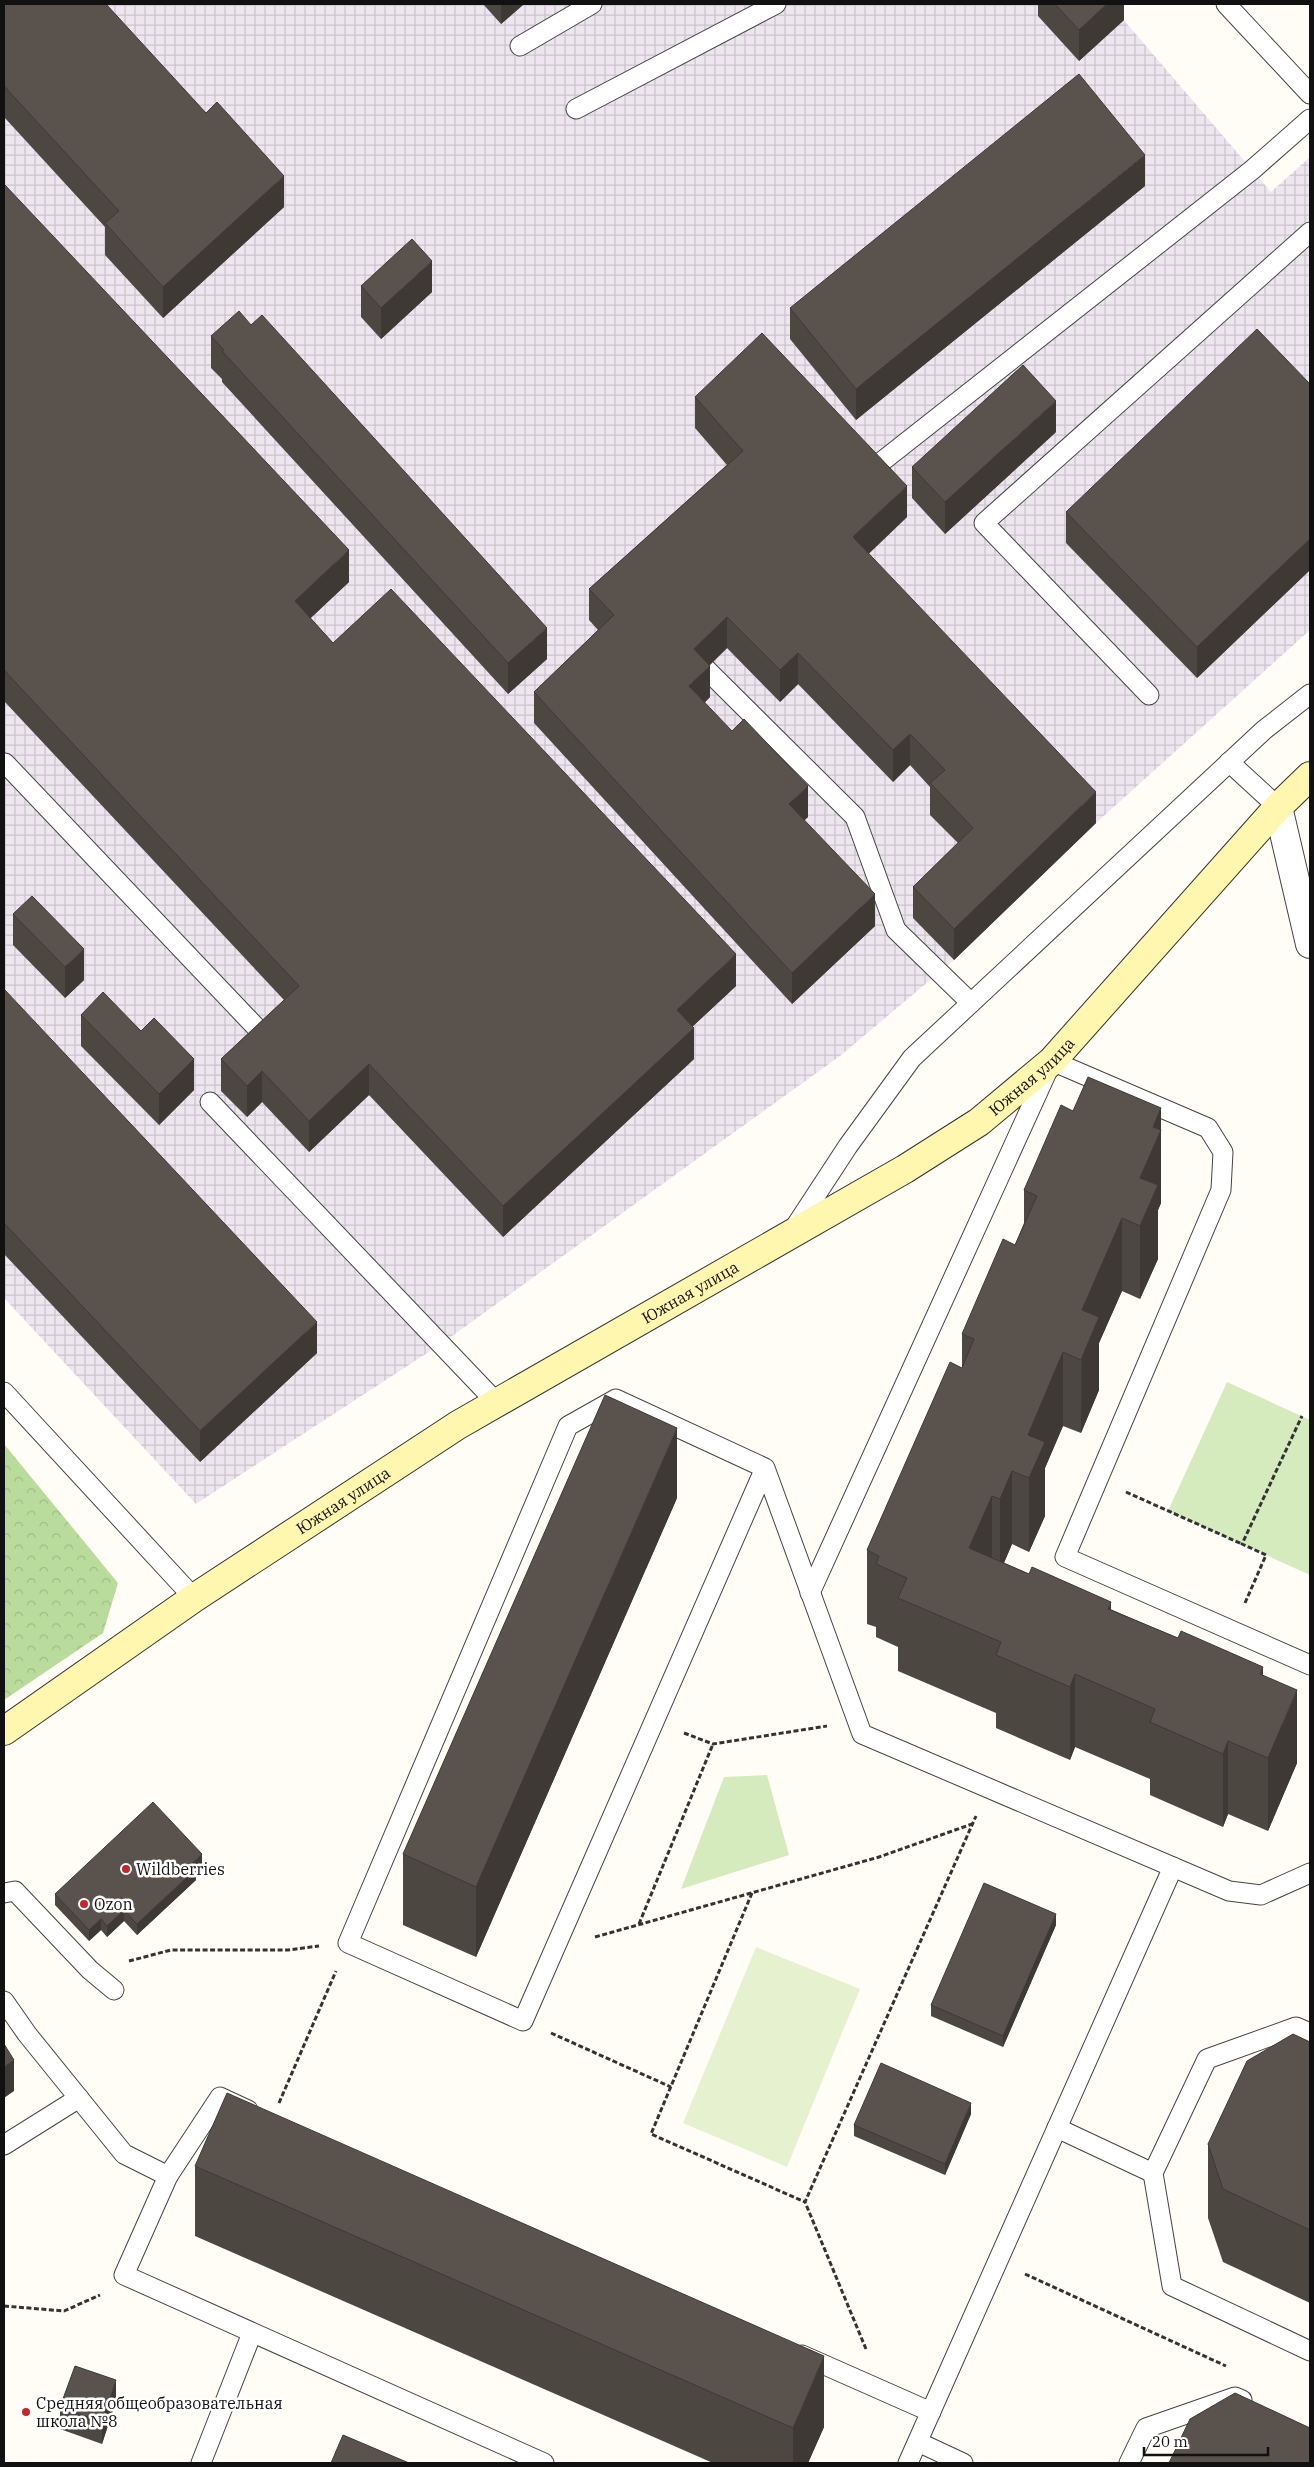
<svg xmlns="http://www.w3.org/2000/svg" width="1314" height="2467" font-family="'IBM Plex Serif',serif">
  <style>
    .industrial { fill: url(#industrial-grid) }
    .grass { fill: #d5ebbd }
    .forest { fill: url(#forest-crowns) }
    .pitch { fill: #e6f2cf }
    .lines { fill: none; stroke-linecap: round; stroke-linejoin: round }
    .lane-casing { stroke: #444; stroke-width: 21 }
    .street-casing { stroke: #444; stroke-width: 30 }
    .secondary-casing { stroke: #333; stroke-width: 30 }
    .path { stroke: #333; stroke-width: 3; stroke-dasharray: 5 2.5; stroke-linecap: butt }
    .lane { stroke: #fff; stroke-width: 19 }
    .street { stroke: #fff; stroke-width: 28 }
    .secondary { stroke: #fff6b0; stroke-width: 28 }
    .wall { fill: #4d4742 }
    .shaded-wall { fill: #3f3936 }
    .building { fill: #5a524d; stroke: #3f3936 }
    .poi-dot { fill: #c4262e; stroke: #fff; stroke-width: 2 }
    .labels { text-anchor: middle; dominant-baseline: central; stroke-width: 5; stroke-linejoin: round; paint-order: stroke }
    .street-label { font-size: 16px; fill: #111; stroke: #fff }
    .poi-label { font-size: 16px; fill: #111; stroke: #fff; text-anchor: start }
  </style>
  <defs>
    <pattern id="industrial-grid" width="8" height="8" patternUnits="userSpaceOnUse" patternTransform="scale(1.25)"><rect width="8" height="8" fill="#eee6ef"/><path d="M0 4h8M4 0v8" fill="none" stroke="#cbc4cc"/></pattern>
    <pattern id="forest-crowns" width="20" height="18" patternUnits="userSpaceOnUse" patternTransform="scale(1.25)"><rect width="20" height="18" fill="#b9dc9c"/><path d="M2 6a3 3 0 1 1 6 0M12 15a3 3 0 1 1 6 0" fill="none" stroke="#9ebc85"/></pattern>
  </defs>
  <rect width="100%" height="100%" fill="#fffdf5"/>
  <path class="industrial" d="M4,4h1106l161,188 39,-35v473l-214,193 -142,137 -114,96 -399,288 -245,160 -192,-206z"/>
  <g class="grass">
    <path d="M1227,1382l83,38v155l-142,-64z"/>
    <path d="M767,1775l22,80 -108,34 43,-112z"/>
  </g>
  <path class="forest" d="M4,1444l114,139 -15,50 -99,67z"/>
  <path class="pitch" d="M756,1947l104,42 -73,178 -104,-44z"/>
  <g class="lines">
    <g class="lane-casing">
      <g id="lane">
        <path d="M1226,4l84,90"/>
        <path d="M520,46l72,-42"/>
        <path d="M576,109l200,-105"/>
        <path d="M866,474l386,-304 58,-51"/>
        <path d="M706,669l149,148 41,113 75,73"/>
        <path d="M1149,695l-165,-172 326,-291"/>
        <path d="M1229,762l49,45"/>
        <path d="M5,763l266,280"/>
        <path d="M210,1102l287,301"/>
        <path d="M793,1230l55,-84 64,-88 352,-328 46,-36"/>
        <path d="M4,1392l190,206"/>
        <path d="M765,1468l-242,553 -175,-78 220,-517 48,-27 149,69 97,266 367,157 32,4 49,-22"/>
        <path d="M810,1593l242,-532 156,67 15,24 -2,38 -156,367 245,108"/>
        <path d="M4,1893l11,-2 75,79 24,20"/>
        <path d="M4,2001l23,33 97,120 44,22"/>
        <path d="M1310,2033l-14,-6 -89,32 -54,114 19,113 138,65"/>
        <path d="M248,2110l-28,-13 -52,79 -44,99 420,188"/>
        <path d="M1057,2128l96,45"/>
        <path d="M4,2145l75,-47"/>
        <path d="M802,2355l129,57"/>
        <path d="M918,2442l45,21"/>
        <path d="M201,2463l51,-130"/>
        <path d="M908,2463l265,-596"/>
        <path d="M1129,2463l17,-35 89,-31 7,3"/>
      </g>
    </g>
    <g class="street-casing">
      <path id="street" d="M1278,807l32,137"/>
    </g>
    <g class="secondary-casing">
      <g id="secondary">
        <path id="s1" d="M4,1731l190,-133 264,-173 447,-256 74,-47 73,-61 226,-254 32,-31"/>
      </g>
    </g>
    <g class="path">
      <path d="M1126,1492l116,52"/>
      <path d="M1245,1603l21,-48 -24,-11 60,-128"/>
      <path d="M684,1733l29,11 114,-18"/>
      <path d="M752,1893l-101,241 154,68"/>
      <path d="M639,1924l74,-180"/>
      <path d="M595,1937l284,-80 93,-33"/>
      <path d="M129,1961l42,-11h117l31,-4"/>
      <path d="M551,2033l120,54"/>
      <path d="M279,2103l57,-132"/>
      <path d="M1025,2274l201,92"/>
      <path d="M4,2306l60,5 36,-16"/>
      <path d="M866,2349l-61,-147 171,-386"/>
    </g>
    <use href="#lane" class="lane"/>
    <use href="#street" class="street"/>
    <use href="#secondary" class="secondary"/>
  </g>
  <g class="wall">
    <path d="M4,4l202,109 78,94 -121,111 -58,-63v-28l-101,-110z"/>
    <path d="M483,4h41l-23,20z"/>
    <path d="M1038,4h86v16l-45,41 -41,-45z"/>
    <path d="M4,184l345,398 -39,36 23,25 403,343 -43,40 1,33 -191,178 -134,-142 -60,57 -47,-50 -15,15 -26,-26v-32l63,-59 -280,-299z"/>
    <path d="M1145,186l-289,234 -66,-81v-31z"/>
    <path d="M361,286l71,6 -51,47 -20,-22z"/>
    <path d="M211,336l336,323 -39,35 -286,-312v-3l-11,-11z"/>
    <path d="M1310,384v186l-113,108 -131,-135v-31z"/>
    <path d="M695,397l212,120 -39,37 228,269 -142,137 -41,-42v-31l45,-44 -28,-28v-28l-20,-22 -17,17 -95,-98 -18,18 -53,-54 -17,17v32l-6,6 104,114 -4,3 71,106 -83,78 -258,-281v-31l64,-62 -9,-10v-31l138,-124 -32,-37z"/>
    <path d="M1056,432l-111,102 -33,-36v-31z"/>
    <path d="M13,914l71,66 -19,18 -52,-53z"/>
    <path d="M4,989l313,364 -117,109 -196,-208z"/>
    <path d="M81,1015l60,16 53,59 -35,35 -78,-79z"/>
    <path d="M1161,1108v95l-3,7v49l-18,40 -18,-8 -23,52v47l-18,43 -18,-7 -18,42v48l-16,36 -17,-8 -8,19 259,112 34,88 -29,68 -40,-17 -5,13 -73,-32v-16l-75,-32 -5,13 -74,-32v-15l-98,-42v-24l-22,-10v-10l-9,-3v-74l95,-182v-34l53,-89 9,-22v-33l49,-79z"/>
    <path d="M677,1498l-201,459 -73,-32v-71z"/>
    <path d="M202,1865l-6,6v9l-59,55 -13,-14 -17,16 -6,-7 -12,11 -34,-36v-11z"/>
    <path d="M1056,1925l-53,122 -72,-31v-11z"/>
    <path d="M1310,2042v261l-87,-41 -15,-44v-74z"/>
    <path d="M971,2114l-26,61 -91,-39v-11z"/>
    <path d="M195,2166l629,261 -16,36h-95l-518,-227z"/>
    <path d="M116,2401l-14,43 -42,-15v-22z"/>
  </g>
  <g class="shaded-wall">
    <path d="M501,4h23l-23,20z"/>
    <path d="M1107,4h17v16l-45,41v-31z"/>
    <path d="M1145,155v31l-289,234v-31z"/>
    <path d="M284,176v31l-121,111v-31z"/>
    <path d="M432,261v31l-51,47v-31z"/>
    <path d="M1056,401v31l-111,102v-32z"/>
    <path d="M907,486v31l-54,52v-32z"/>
    <path d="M1310,539v31l-113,108v-31z"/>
    <path d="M349,550v32l-54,51v-32z"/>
    <path d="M727,617v31l-33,32v-31z"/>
    <path d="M547,628v31l-39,35v-31z"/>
    <path d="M798,653v31l-18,18v-32z"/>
    <path d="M710,666v31l-21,21v-32z"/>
    <path d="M910,734v31l-17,17v-32z"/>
    <path d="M808,786v31l-19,18v-31z"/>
    <path d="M1096,792v31l-142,137v-31z"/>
    <path d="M875,894v32l-83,78v-31z"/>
    <path d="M84,949v31l-19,18v-31z"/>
    <path d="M736,954v32l-59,55v-31z"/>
    <path d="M694,1028v31l-191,178v-31z"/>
    <path d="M194,1059v31l-35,35v-31z"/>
    <path d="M369,1064v31l-60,57v-31z"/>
    <path d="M262,1071v31l-15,15v-31z"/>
    <path d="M1161,1108v95l-3,7v49l-18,40v-121l13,-51z"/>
    <path d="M1122,1218v73l-23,52v47l-18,43 1,-123z"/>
    <path d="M317,1322v31l-117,109v-31z"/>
    <path d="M1063,1352v74l-18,42v48l-16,36v-74l-1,-43z"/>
    <path d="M677,1428v70l-201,459v-70z"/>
    <path d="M1012,1471v73l-12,28v-73z"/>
    <path d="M992,1496v73l-23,-21z"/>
    <path d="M1111,1602v73l-3,-66z"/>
    <path d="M1263,1667v73l-3,-66z"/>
    <path d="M1075,1674v73l-5,13v-73z"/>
    <path d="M1297,1690v73l-29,68v-73z"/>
    <path d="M1228,1741v73l-5,13v-73z"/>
    <path d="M202,1854v11l-6,6v9l-59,55v-11l54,-60z"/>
    <path d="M124,1910v11l-17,16v-11z"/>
    <path d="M1056,1914v11l-53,122v-11z"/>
    <path d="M101,1919v11l-12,11v-11z"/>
    <path d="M14,2060v31l-10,7v-31z"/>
    <path d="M971,2103v11l-26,61v-11z"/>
    <path d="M824,2356v71l-16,36h-15v-35z"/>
    <path d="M116,2380v21l-14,43v-22z"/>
  </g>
  <g class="building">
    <path d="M4,4h102l100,109 11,-11 67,74 -121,111 -58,-64 14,-12 -115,-125z"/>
    <path d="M1055,4h52l-28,26z"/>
    <path d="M1079,74l66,81 -289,234 -66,-81z"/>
    <path d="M4,184l345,366 -54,51 38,42 58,-54 345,365 -59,56 17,18 -191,178 -134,-142 -60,57 -47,-50 -15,15 -26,-27 78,-73 -295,-316z"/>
    <path d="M412,239l20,22 -51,47 -20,-22z"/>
    <path d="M239,311l12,14 11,-10 285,313 -39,35 -286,-312 2,-1 -13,-14z"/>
    <path d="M1257,329l53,55v155l-113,108 -131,-135z"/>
    <path d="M762,333l145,153 -54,51 243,255 -142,137 -41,-42 60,-59 -43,-45 15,-13 -35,-36 -17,16 -95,-97 -18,17 -53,-53 -33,32 16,17 -21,20 43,45 12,-12 64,67 -19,18 86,90 -83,79 -258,-281 80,-77 -25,-26 154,-138 -48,-54z"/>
    <path d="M1023,365l33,36 -111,101 -33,-35z"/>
    <path d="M32,896l52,53 -19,18 -52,-53z"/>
    <path d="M4,989l313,333 -117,109 -196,-208z"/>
    <path d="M103,992l38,39 13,-13 40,41 -35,35 -78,-79z"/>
    <path d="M1088,1077l73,31 -8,19 8,3 -21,48 18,7 -18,41 -18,-8 -40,92 17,7 -18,43 -18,-8 -35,83 17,7 -16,36 -17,-7 -12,28 -8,-3 -23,52 60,26 3,-7 79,35 -3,7 70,29 3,-7 82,36 -3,7 37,16 -29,68 -40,-17 -5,13 -73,-32 5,-13 -80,-35 -5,13 -74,-32 5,-13 -103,-44 9,-20 -31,-14 3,-8 -12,-6 83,-188 12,6 12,-29 -12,-5 41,-95 12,6 22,-49 -13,-6 37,-85 12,6z"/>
    <path d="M605,1395l72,33 -201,459 -73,-33z"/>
    <path d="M153,1802l49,52 -11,10 5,5 -59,55 -13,-14 -17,16 -6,-7 -12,11 -34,-36z"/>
    <path d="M984,1883l72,31 -53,122 -72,-31z"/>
    <path d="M1293,2034l17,8v188l-87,-41 -15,-45 39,-83z"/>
    <path d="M4,2044l10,16 -10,7z"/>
    <path d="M881,2063l90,40 -26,61 -91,-39z"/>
    <path d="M227,2093l597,263 -31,72 -598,-262z"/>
    <path d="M75,2366l41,14 -14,42 -42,-15z"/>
    <path d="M1235,2393l75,35v35h-141l21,-44z"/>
    <path d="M343,2435l66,28h-78z"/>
  </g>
  <g class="poi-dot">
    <circle cx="126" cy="1869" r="5"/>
    <circle cx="84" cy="1904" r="5"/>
    <circle cx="26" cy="2412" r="5"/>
  </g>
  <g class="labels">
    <g class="street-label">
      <text stroke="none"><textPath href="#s1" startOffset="1220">Южная улица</textPath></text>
      <text stroke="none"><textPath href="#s1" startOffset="815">Южная улица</textPath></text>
      <text stroke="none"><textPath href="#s1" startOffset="410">Южная улица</textPath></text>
    </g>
    <g class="poi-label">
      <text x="136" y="1869">Wildberries</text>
      <text x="94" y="1904">Ozon</text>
      <text x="36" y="2403">Средняя общеобразовательная<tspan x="36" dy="18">школа №8</tspan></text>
    </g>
  </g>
  <rect width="1314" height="2467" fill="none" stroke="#111111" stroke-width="10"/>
  <path d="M1144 2447v8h124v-8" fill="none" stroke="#111111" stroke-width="2.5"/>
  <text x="1152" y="2447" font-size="15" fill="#111111" stroke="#ffffff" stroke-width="4" paint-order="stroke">20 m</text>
</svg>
